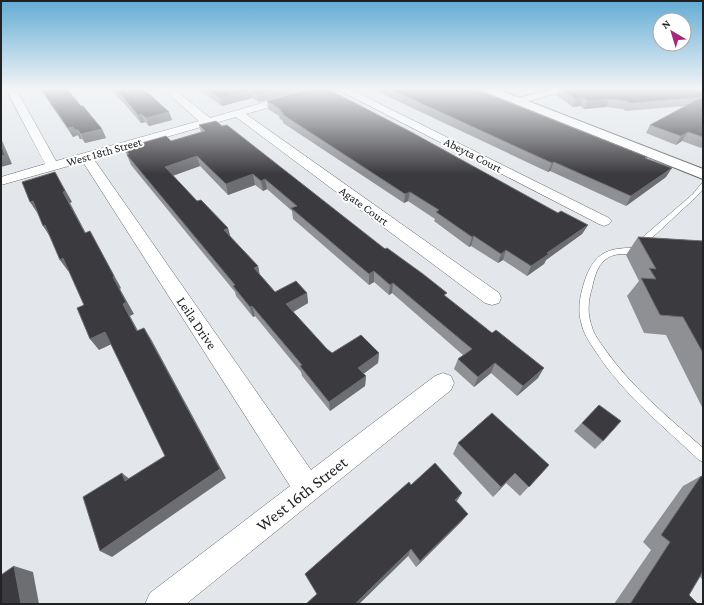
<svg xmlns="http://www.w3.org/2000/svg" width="704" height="605" font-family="'Crimson Pro',serif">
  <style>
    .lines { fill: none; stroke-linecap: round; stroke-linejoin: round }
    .lane-casing { stroke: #64686b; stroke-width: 1 }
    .street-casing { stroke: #64686b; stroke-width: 1 }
    .secondary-casing { stroke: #64686b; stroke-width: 2 }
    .lane { fill: #fff; fill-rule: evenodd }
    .street { fill: #fff; fill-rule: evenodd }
    .secondary { fill: #fff; fill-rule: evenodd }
    .wall { fill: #8f9094 }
    .shaded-wall { fill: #6d6e72 }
    .building { fill: #3b3a3e; stroke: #6d6e72 }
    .labels { text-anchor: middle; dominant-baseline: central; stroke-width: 4; stroke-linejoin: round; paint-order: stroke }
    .far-street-label { font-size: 12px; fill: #212224; stroke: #fff }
    .street-label { font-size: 14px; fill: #212224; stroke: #fff }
    .near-street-label { font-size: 17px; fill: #212224; stroke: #fff }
  </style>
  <rect width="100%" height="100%" fill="#e3e7eb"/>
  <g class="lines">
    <g class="lane-casing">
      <g id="lane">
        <path d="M703,183v6l-6,7 -55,51h-6l-1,-2 1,-2 57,-49 8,-10z"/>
        <path d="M631,248h9l4,3c-8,8 -29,-4 -42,12 -6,7 -8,16 -10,25 -4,13 -5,26 0,39 2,8 8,15 12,21 27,39 64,69 99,100v14l-4,-2c-36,-34 -76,-66 -103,-108 -6,-9 -13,-19 -15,-30 -4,-14 0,-31 5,-45 9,-23 21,-29 45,-29z"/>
      </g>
    </g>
    <g class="street-casing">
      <g id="street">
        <path d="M6,89h10l40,72 143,-40 -36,-32h11l36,29 101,-29h16l-2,2 -79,23 253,179 2,5 -2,5 -7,2 -7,-2 -249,-186 -143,41 218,312 124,-94 8,-3 8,3 3,7 -3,7 -265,214h-41l5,-11 140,-107 -207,-324 -82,23v-8l44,-13z"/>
        <path d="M337,89h13l259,129 3,3 -3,3 -5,2 -5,-2z"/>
        <path d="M551,89h23l-2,2 -26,5 -27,8 -5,-3 1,-2z"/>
      </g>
    </g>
    <g class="secondary-casing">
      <path id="secondary" d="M481,89h16l206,80v10l-220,-88z"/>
    </g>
    <use href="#lane" class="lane"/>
    <use href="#street" class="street"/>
    <use href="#secondary" class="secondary"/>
  </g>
  <g class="wall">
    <path d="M40,89h27l14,17 21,23 4,9 -21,5 -3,-4h-2l-2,-4 -5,2z"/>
    <path d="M110,89h34l25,23 3,8 -23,6 -4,-4 -4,1 -13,-15z"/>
    <path d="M198,89h108l-47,13 -7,-4 -30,8z"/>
    <path d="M372,89h103l171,69 20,19 -40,29 -76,-35 -2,1z"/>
    <path d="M559,89h144v57l-2,2 -19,-7 -6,4 -30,-12 4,-8 35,-19 -59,5 -3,-2 -17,-2 -22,2 -4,-3 -7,1 -17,-12z"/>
    <path d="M267,101l291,112 30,12 -6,9 -36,26 -2,4 -17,12 -24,-16 -5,3 -27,-17 -2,1 -35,-26 1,-2 -27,-18 -4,2 -121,-80v-2l-3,-2 -1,-3 -11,-7z"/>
    <path d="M199,125l247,172 92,81 -21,18 -26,-23 -17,14 -20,-18 4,-10 5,-4 -71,-62 -3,2 -15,-13 -5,3 -76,-66 -1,-8 -25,-22 -4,2 -8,-6 -27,10 -28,-29 -27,10 24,25 31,27 2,8 28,30 2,9 15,17 32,1 1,10 -15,9 34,37 5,4h47l-1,10 -15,11 3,2 -1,10 -35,25 -28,-35 -1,-4 -46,-56 -2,1 -17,-21 -1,-4 -104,-127 -7,-17 47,-7 30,-9z"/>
    <path d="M638,237l65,4v168l-37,-74 -22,-2 -17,-37 12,-15 -13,-26z"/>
    <path d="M599,405l4,36 -8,8 -21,-18z"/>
    <path d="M458,443l91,22 -29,31 -14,-13 -13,14 -40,-43z"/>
    <path d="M701,476l2,1v103l-3,-3 -11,18 9,9h-84l37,-54 -8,-8 40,-56z"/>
    <path d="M411,485l51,8 -5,8 11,13 -7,8 -45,45 -8,-11 -49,48h-53l11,-10 -12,-20z"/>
  </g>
  <g class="shaded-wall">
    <path d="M277,89h29l-47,13 -2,-8z"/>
    <path d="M250,90l2,8 -30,8 -2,-8z"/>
    <path d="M583,98l-3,8 -7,1 3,-8z"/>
    <path d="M609,99l-3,8 -22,2 4,-8z"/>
    <path d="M169,112l3,8 -23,6 -3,-8z"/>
    <path d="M141,114l4,8 -4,1 -3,-8z"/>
    <path d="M73,127l5,8 -5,2 -5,-9z"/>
    <path d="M102,129l4,9 -21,5 -4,-9z"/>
    <path d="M75,130h3l4,9h-2z"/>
    <path d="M688,132l-6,9 -6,4 5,-9z"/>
    <path d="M1,138l11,26 -11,3z"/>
    <path d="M197,156l3,10 -32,11 -3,-10z"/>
    <path d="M554,162l-4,9 -2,1 4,-9z"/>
    <path d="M672,168l-6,9 -40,29 5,-10z"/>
    <path d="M55,172l17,30 -2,1 22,42 -7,-12 -22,-41z"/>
    <path d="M253,174l2,11 -27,10 -2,-11z"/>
    <path d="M265,179l2,10 -4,2 -2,-10z"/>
    <path d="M410,192l-2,9 -4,2 1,-9z"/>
    <path d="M33,201l5,13 -8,-12z"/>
    <path d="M45,225l6,13 -8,-12z"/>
    <path d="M588,225l-6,9 -36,26 -2,4 -17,12 4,-10 16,-13z"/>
    <path d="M228,228l3,11 -7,-9z"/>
    <path d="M90,231l31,57 -1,1 14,25 -4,2 14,26 -7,-11 -14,-27 -10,-27z"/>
    <path d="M474,236l-3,10 -2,1 3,-10z"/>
    <path d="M506,250l-3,10 -5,3 3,-9z"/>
    <path d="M63,258l8,12 -3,1 -8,-11z"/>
    <path d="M258,266l2,11 -6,-9z"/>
    <path d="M374,271v11l-5,3v-11z"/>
    <path d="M393,283l-1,10 -3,2 1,-10z"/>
    <path d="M307,293l1,10 -20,12 -2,-11z"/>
    <path d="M252,306l3,10 -2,1 -3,-10z"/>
    <path d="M144,328l7,11 75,139 -114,79 -12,-6 120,-82z"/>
    <path d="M105,332l9,11 -15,7 -9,-11z"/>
    <path d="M379,353l-1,10 -20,15v-10z"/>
    <path d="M495,363l-4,10 -17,14 4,-10z"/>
    <path d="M544,368l-6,10 -21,18 6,-10z"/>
    <path d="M366,376l-1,10 -35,25 -1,-9z"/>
    <path d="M122,473l10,8h-7z"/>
    <path d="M515,473l-9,10 -13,14 8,-10z"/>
    <path d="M462,493l-6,9 -1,-2z"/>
    <path d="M468,514l-7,8 -45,45 4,-6z"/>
    <path d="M411,549l-3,7 -49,48h-4z"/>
    <path d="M14,566l19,6 6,32h-18z"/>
  </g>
  <g class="building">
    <path d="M41,89h26l14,17h2l19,23 -21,5 -3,-4h-3l-2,-3 -5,1z"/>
    <path d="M115,89h29l25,23 -23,6 -5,-4 -3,1 -13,-16z"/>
    <path d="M207,89h70l-20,5 -7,-4 -30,8z"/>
    <path d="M309,89h19l85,44 145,80 3,-2 27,14 -41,28 2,1 -18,12 -25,-16 -5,4 -27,-18 -2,1 -36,-25 3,-2 -29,-18 -5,2 -123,-80h2l-5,-4h2l-14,-9z"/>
    <path d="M390,89h85l172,68 -2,1 27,10 -41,28 -77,-34 -2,1z"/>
    <path d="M561,89h142v48l-15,-5 -7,4 -31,-11 52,-28 -71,6 -4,-2 -18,-2 -21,2 -5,-3 -7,1z"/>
    <path d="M216,121l6,5 5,-1 158,124 2,-1 36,26 24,19 -3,2 48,38 4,-3 48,38 -21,18 -28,-23 -17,14 -20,-18 14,-10 -79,-66 -3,2 -16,-14 -5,3 -78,-66 6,-2 -32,-27 -4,2 -8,-7 -27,10 -29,-28 -32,11 32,34 4,-1 27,28 -4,2 34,36 -4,2 21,24 21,-11 11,12 -21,11 41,45 5,4 29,-18 18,18 -21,15 8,8 -37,26 -29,-36 2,-1 -50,-59 -2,1 -17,-21 2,-1 -108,-130 2,-1 -5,-6 42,-12 5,5 34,-10 -6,-6z"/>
    <path d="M1,144l4,11 -4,1z"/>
    <path d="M55,172l10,19 -2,1 22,41 5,-2 24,45 -1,1 13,25 -3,2 14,27 7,-3 76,141 -120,82 -17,-54 39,-24 3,8 40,-25 -60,-124 -15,7 -13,-31 7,-3 -21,-47 -3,2 -15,-35 -2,1 -10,-25 -3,1 -8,-20z"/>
    <path d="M638,237l65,4v112l-20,-36 -23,-2 -19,-37 15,1 -7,-11 7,1z"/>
    <path d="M599,405l22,16 -18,20 -21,-18z"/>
    <path d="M492,413l57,52 -20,22 -14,-14 -14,14 -43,-44z"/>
    <path d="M435,463l27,30 -7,7 13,14 -48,47 -9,-12 -56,55h-49l11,-10 -12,-20 104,-92 2,3z"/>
    <path d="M701,476l2,1v94l-14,24 9,9h-68l40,-62 -9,-7z"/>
    <path d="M14,566l7,38h-20v-29z"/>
  </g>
  <linearGradient id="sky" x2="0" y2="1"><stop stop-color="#63acd5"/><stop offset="0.51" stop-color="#f2f4f6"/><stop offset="1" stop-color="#f2f4f6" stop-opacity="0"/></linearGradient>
  <rect width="704" height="174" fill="url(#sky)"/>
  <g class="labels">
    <g class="far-street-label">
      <text transform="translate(104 152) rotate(-16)">West 18th Street</text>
      <text transform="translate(473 155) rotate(27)">Abeyta Court</text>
      <text transform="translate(364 206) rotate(36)">Agate Court</text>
    </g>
    <g class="street-label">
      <text transform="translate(197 323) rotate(56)">Leila Drive</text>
    </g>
    <g class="near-street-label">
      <text transform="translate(302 494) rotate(-38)">West 16th Street</text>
    </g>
  </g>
  <rect width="704" height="605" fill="none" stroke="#212224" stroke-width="4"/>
  <g transform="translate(672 32) rotate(322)"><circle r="19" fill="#ffffff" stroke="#a6a7a7"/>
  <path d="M0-3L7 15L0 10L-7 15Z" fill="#a72878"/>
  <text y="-6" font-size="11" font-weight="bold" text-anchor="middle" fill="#212224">N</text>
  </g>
</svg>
